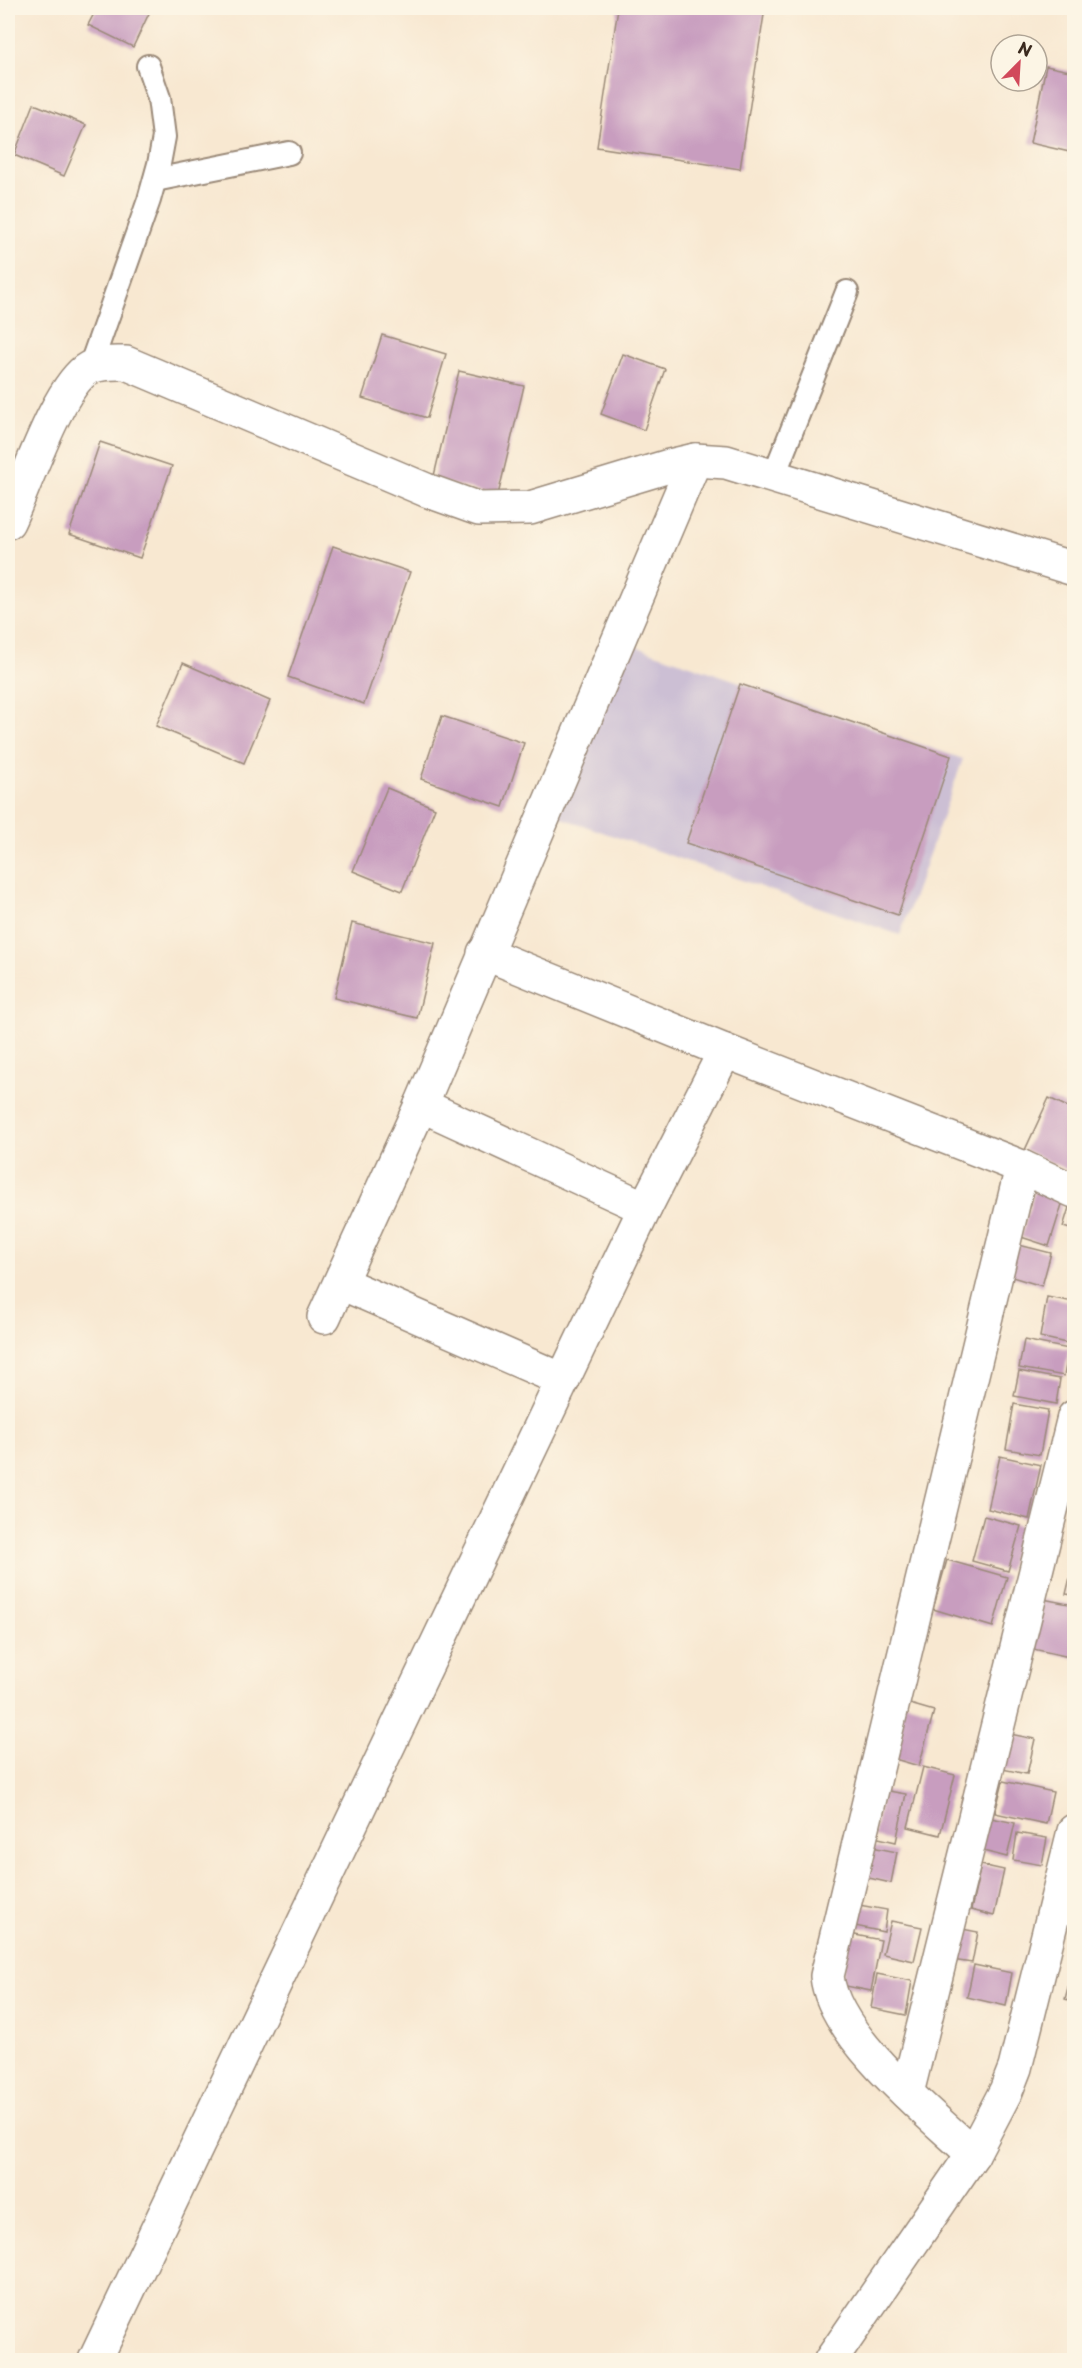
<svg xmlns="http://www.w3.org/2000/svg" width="1082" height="2368" font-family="'Playpen Sans',sans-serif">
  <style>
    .industrial { fill: #ccbfd4 }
    .building { fill: #c89dbf }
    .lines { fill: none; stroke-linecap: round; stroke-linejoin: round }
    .service-casing { stroke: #9a8978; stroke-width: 26 }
    .minor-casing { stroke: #9a8978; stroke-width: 36 }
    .service { stroke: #fff; stroke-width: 22 }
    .minor { stroke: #fff; stroke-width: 33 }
  </style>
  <rect width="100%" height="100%" fill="#fcf5e5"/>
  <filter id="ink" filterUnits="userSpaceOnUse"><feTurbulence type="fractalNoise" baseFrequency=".0167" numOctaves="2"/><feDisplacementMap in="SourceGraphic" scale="12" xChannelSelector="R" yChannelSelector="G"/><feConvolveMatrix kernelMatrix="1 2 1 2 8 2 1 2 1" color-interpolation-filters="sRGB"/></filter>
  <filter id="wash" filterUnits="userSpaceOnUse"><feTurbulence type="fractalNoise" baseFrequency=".008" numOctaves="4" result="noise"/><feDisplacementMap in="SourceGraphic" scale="24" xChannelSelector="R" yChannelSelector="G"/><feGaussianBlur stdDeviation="1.35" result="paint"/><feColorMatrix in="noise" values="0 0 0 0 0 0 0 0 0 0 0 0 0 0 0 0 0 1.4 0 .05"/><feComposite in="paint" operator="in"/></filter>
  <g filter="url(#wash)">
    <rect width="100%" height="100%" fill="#f8e8d1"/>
    <path class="industrial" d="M629,644l334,115 -63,176 -344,-119z"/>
    <g id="blocks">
      <g class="building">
        <path d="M97,8h52l2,1 -18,38 -45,-22z"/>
        <path d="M618,8h147l-25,161 -143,-22z"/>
        <path d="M1046,66l28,6v81l-44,-10z"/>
        <path d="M34,104l52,21 -22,51 -50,-21z"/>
        <path d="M382,335l64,19 -19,64 -65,-20z"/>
        <path d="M623,354l42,15 -21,61 -43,-16z"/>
        <path d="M459,371l65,15 -26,109 -65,-15z"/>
        <path d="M100,442l72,24 -32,92 -71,-24z"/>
        <path d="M333,546l77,26 -46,132 -76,-27z"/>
        <path d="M183,663l87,38 -26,62 -88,-37z"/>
        <path d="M740,684l211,72 -53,159 -212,-72z"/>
        <path d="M442,716l82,27 -21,64 -82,-28z"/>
        <path d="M387,788l48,20 -33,83 -49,-20z"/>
        <path d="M352,923l83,20 -18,75 -83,-20z"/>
        <path d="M1049,1098l25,12v63l-49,-23z"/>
        <path d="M1035,1189l29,9 -15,48 -28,-9z"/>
        <path d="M1071,1201l3,1v28l-11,-3z"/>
        <path d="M1015,1244l36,9 -9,33 -36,-11z"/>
        <path d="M1047,1297l27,5 -8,41 -26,-6z"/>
        <path d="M1024,1340l45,9 -5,27 -45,-8z"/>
        <path d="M1019,1371l41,8 -4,25 -42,-8z"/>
        <path d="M1014,1404l34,6 -8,45 -34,-6z"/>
        <path d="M1000,1456l41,9 -12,54 -41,-10z"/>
        <path d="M984,1516l37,10 -13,45 -36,-10z"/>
        <path d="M947,1560l60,17 -14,50 -60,-18z"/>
        <path d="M1074,1561v34l-8,-1z"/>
        <path d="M1043,1599l31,6v53l-41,-9z"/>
        <path d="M903,1702l31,9 -15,55 -31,-9z"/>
        <path d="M1010,1734l25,5 -8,35 -25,-5z"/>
        <path d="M923,1767l32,8 -15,60 -32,-8z"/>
        <path d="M1003,1781l50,11 -7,32 -51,-11z"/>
        <path d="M883,1790l23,4 -10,48 -22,-5z"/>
        <path d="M986,1817l29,6 -8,34 -28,-7z"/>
        <path d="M1017,1833l30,5 -5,27 -29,-5z"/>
        <path d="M867,1846l30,6 -6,31 -31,-7z"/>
        <path d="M981,1865l23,5 -10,46 -23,-6z"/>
        <path d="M859,1905l28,5 -3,22 -29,-6z"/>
        <path d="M891,1921l31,6 -8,34 -31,-7z"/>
        <path d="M957,1928l21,4 -6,31 -20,-3z"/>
        <path d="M850,1934l31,6 -10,51 -30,-6z"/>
        <path d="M974,1965l38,8 -6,33 -39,-9z"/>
        <path d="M1073,1968l1,1v33l-9,-3z"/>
        <path d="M877,1974l35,7 -6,34 -35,-7z"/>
      </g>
    </g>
  </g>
  <g filter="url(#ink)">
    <use href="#blocks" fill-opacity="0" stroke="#9a8978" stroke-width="1.5"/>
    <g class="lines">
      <g class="service-casing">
        <g id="service">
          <path d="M155,180l134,-27"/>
          <path d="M90,367l59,-167 10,-36 5,-27 -5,-39 -11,-32"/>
          <path d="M774,475l73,-183"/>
        </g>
      </g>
      <g class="minor-casing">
        <g id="minor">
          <path d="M8,522c17,-35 50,-137 81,-154 11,-6 25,-5 37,-5l300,127 53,19 51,-1 139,-42 26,-6 31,2 348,107"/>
          <path d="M484,953l241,98 297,116 52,24"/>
          <path d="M421,1105l224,103"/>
          <path d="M341,1283l222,97"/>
          <path d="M324,1317l97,-212 274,-645"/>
          <path d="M907,2093l167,-676"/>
          <path d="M973,2154c-43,-40 -140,-118 -146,-178l195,-809"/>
          <path d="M95,2360l550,-1152 80,-157"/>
          <path d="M831,2360l142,-206 33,-63 9,-23 59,-237"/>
        </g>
      </g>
      <use href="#service" class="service"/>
      <use href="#minor" class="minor"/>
    </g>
  </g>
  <rect width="1082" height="2368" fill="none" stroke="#fcf5e5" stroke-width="30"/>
  <g transform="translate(1019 63) rotate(24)"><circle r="28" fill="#fcf5e5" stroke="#afa495" stroke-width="1.5"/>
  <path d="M0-4.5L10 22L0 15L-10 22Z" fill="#d1495b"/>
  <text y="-9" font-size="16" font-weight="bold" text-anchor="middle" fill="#3b2a1e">N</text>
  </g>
</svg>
